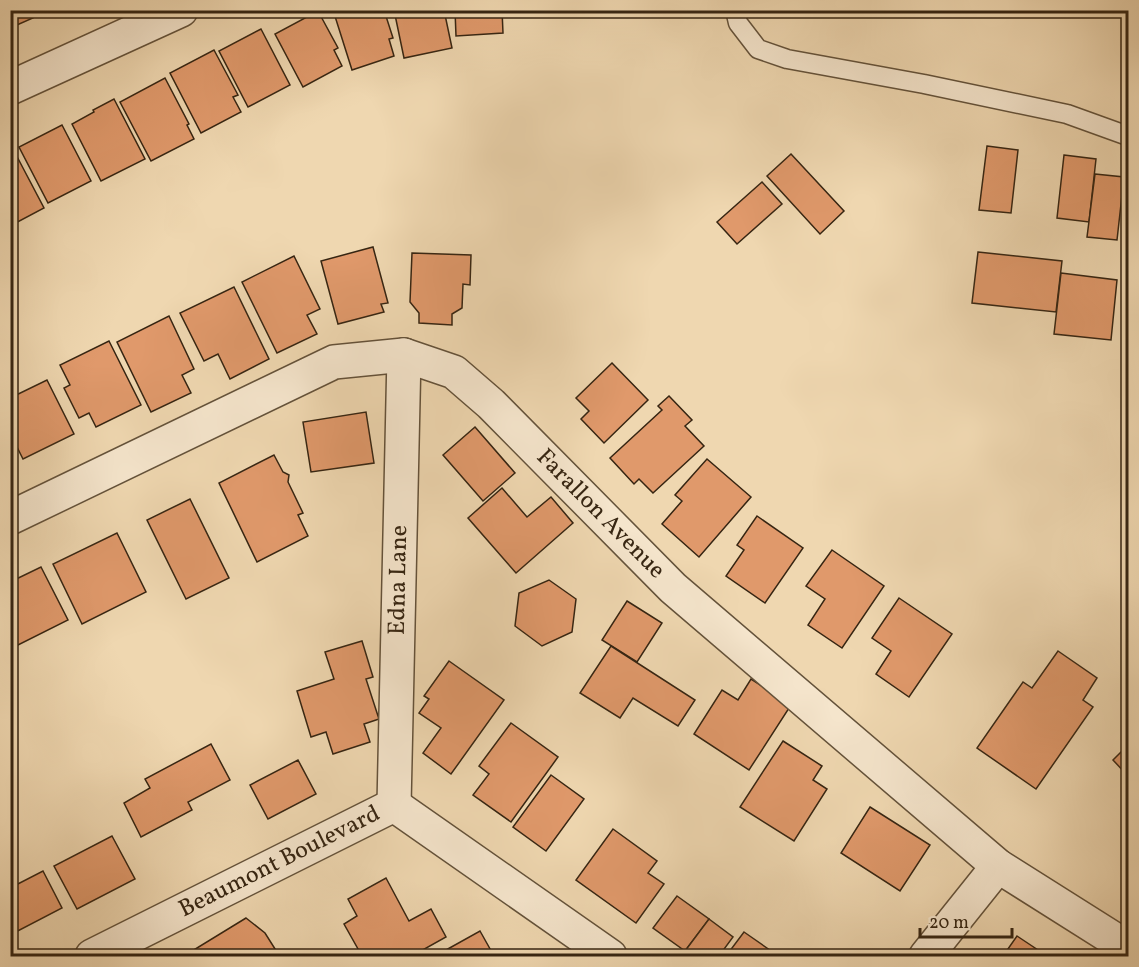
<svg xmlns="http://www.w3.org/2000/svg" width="1139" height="967" font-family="Vollkorn,serif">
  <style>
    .building { fill: #e0996b; stroke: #362512; stroke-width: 1.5 }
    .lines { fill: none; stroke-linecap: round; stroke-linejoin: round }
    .lane-casing { stroke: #64523a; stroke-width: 21 }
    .street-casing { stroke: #64523a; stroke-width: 36 }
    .lane { stroke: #f5e5cc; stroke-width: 18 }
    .street { stroke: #f5e5cc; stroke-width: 33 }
    .labels { text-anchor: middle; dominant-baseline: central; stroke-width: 4.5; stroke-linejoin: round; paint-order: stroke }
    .street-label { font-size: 24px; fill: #362512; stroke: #f5e5cc }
  </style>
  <rect width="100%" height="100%" fill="#efd7b0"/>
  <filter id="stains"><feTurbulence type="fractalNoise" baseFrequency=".00333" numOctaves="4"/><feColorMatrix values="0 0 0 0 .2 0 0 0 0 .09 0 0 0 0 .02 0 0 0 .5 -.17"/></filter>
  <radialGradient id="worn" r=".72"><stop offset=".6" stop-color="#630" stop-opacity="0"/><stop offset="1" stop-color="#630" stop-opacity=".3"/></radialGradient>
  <g class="building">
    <path d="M10,10h19l4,8 -23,10z"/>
    <path d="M333,10h51l9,28 -4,1 5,17 -42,14z"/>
    <path d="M394,10h50l8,38 -48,10z"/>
    <path d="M455,10h47l1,23 -47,3z"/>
    <path d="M318,11l20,37 -4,2 8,16 -39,21 -28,-53z"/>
    <path d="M261,29l29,56 -42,22 -29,-56z"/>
    <path d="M214,50l24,45 -5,2 8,15 -40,21 -31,-60z"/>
    <path d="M165,78l24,46 -2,1 7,14 -43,22 -31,-59z"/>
    <path d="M114,99l31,60 -44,22 -29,-57 22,-12 -1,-2z"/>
    <path d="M62,125l29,56 -43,22 -29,-56z"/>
    <path d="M987,146l31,4 -7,63 -32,-3z"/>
    <path d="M13,149l31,59 -34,18v-75z"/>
    <path d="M791,154l53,57 -24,23 -53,-58z"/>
    <path d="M1064,155l32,4 -7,63 -32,-4z"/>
    <path d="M1095,174l29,3 -7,63 -30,-3z"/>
    <path d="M762,182l20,22 -45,40 -20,-22z"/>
    <path d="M373,247l15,56 -7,1 3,8 -46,12 -17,-63z"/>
    <path d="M978,252l84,9 -6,51 -84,-9z"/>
    <path d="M412,253l59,2 -1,30 -7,-1 -1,24 -10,6v11l-33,-2v-10l-9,-11z"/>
    <path d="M294,256l26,53 -13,6 10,19 -40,19 -35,-71z"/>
    <path d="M1061,273l56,7 -6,60 -57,-6z"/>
    <path d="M234,287l35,72 -39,20 -12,-25 -14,7 -24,-48z"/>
    <path d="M169,316l25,53 -12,6 9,18 -40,19 -34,-70z"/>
    <path d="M109,341l32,64 -45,22 -7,-14 -10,5 -15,-30 6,-3 -10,-20z"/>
    <path d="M612,363l36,37 -44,43 -23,-24 8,-8 -13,-13z"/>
    <path d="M47,380l27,54 -51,25 -13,-26v-35z"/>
    <path d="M669,396l23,24 -7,6 19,20 -51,47 -14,-14 -5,5 -24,-26 52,-48 -4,-4z"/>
    <path d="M366,412l8,51 -63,9 -8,-50z"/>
    <path d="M475,427l40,46 -32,28 -40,-46z"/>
    <path d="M274,455l9,17 6,3 -1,7 15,31 -5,2 10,21 -51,26 -38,-79z"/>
    <path d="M707,459l44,38 -52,60 -37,-33 20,-23 -7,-6z"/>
    <path d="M502,488l25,29 24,-20 22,26 -57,50 -48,-55z"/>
    <path d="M190,499l39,79 -43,21 -39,-79z"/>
    <path d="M757,516l46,32 -38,55 -39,-27 18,-26 -7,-5z"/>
    <path d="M117,533l29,59 -64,32 -29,-60z"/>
    <path d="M832,550l52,36 -42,62 -34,-23 17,-26 -19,-13z"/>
    <path d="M41,567l27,53 -58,29v-67z"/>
    <path d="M549,580l27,19 -4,33 -30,14 -27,-20 4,-33z"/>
    <path d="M899,598l53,36 -43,63 -33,-23 15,-23 -19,-13z"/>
    <path d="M627,601l35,22 -25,39 -35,-22z"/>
    <path d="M362,641l11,36 -7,2 13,40 -15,5 6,18 -37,12 -7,-22 -15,5 -14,-46 37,-12 -9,-27z"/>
    <path d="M611,646l84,54 -17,26 -45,-28 -13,20 -40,-25z"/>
    <path d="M1058,651l39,27 -14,22 10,7 -57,82 -59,-41 46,-66 9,6z"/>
    <path d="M449,661l55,39 -53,74 -28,-21 18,-25 -22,-15 10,-14 -5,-3z"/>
    <path d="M751,679l40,26 -42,65 -55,-36 28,-44 16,10z"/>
    <path d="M511,723l47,34 -47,65 -38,-27 16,-21 -10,-8z"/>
    <path d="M783,741l39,25 -9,14 14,9 -33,52 -54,-34z"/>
    <path d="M211,744l19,36 -42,22 4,8 -51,27 -17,-34 26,-15 -5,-9z"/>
    <path d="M1128,745v31l-15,-16z"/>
    <path d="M298,760l18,34 -48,25 -18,-34z"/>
    <path d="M551,775l33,24 -38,52 -33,-24z"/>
    <path d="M870,807l60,38 -30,46 -59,-38z"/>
    <path d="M613,829l44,32 -9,12 16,11 -28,39 -60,-43z"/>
    <path d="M112,836l23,43 -58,30 -23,-43z"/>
    <path d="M43,871l19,37 -52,27v-47z"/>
    <path d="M386,878l23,43 22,-12 15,28 -34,19h-33l-1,-1 -16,1 -18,-32 13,-8 -9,-17z"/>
    <path d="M677,896l32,23 -24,32 -32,-23z"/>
    <path d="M246,918l19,15 12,19 -7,4h-75l-3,-5z"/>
    <path d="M709,919l24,18 -14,19h-26l-8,-5z"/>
    <path d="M480,931l14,25h-56l-1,-1z"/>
    <path d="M744,932l33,23 -1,1h-50z"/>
    <path d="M1017,936l30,20h-44z"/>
  </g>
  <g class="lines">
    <g class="lane-casing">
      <path id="lane" d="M735,10l3,13 20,26 29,10 137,25 143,30 61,22"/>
    </g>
    <g class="street-casing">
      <g id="street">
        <path d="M10,88l171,-78"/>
        <path id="s1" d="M10,518l324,-156 70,-7 50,17 37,32 182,184 325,278 130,82"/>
        <path id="s2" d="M394,805l10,-450"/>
        <path id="s3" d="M92,956l302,-151 216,151"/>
        <path d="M926,956l72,-90"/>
      </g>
    </g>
    <use href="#lane" class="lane"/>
    <use href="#street" class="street"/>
  </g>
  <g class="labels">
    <g class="street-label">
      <text stroke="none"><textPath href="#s1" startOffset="687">Farallon Avenue</textPath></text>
      <text stroke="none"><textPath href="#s2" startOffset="225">Edna Lane</textPath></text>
      <text stroke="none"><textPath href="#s3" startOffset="210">Beaumont Boulevard</textPath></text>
    </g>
  </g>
  <rect width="1139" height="967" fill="none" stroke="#efd7b0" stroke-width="36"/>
  <rect x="12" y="12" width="1115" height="943" fill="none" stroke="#362512" stroke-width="3"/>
  <rect x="18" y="18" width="1103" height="931" fill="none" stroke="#362512" stroke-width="1.5"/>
  <path d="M920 928v9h92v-9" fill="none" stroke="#362512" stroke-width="3"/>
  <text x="929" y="928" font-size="18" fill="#362512" stroke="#f5e5cc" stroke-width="4.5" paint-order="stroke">20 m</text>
  <rect width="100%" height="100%" filter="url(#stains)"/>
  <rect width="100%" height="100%" fill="url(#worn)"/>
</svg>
